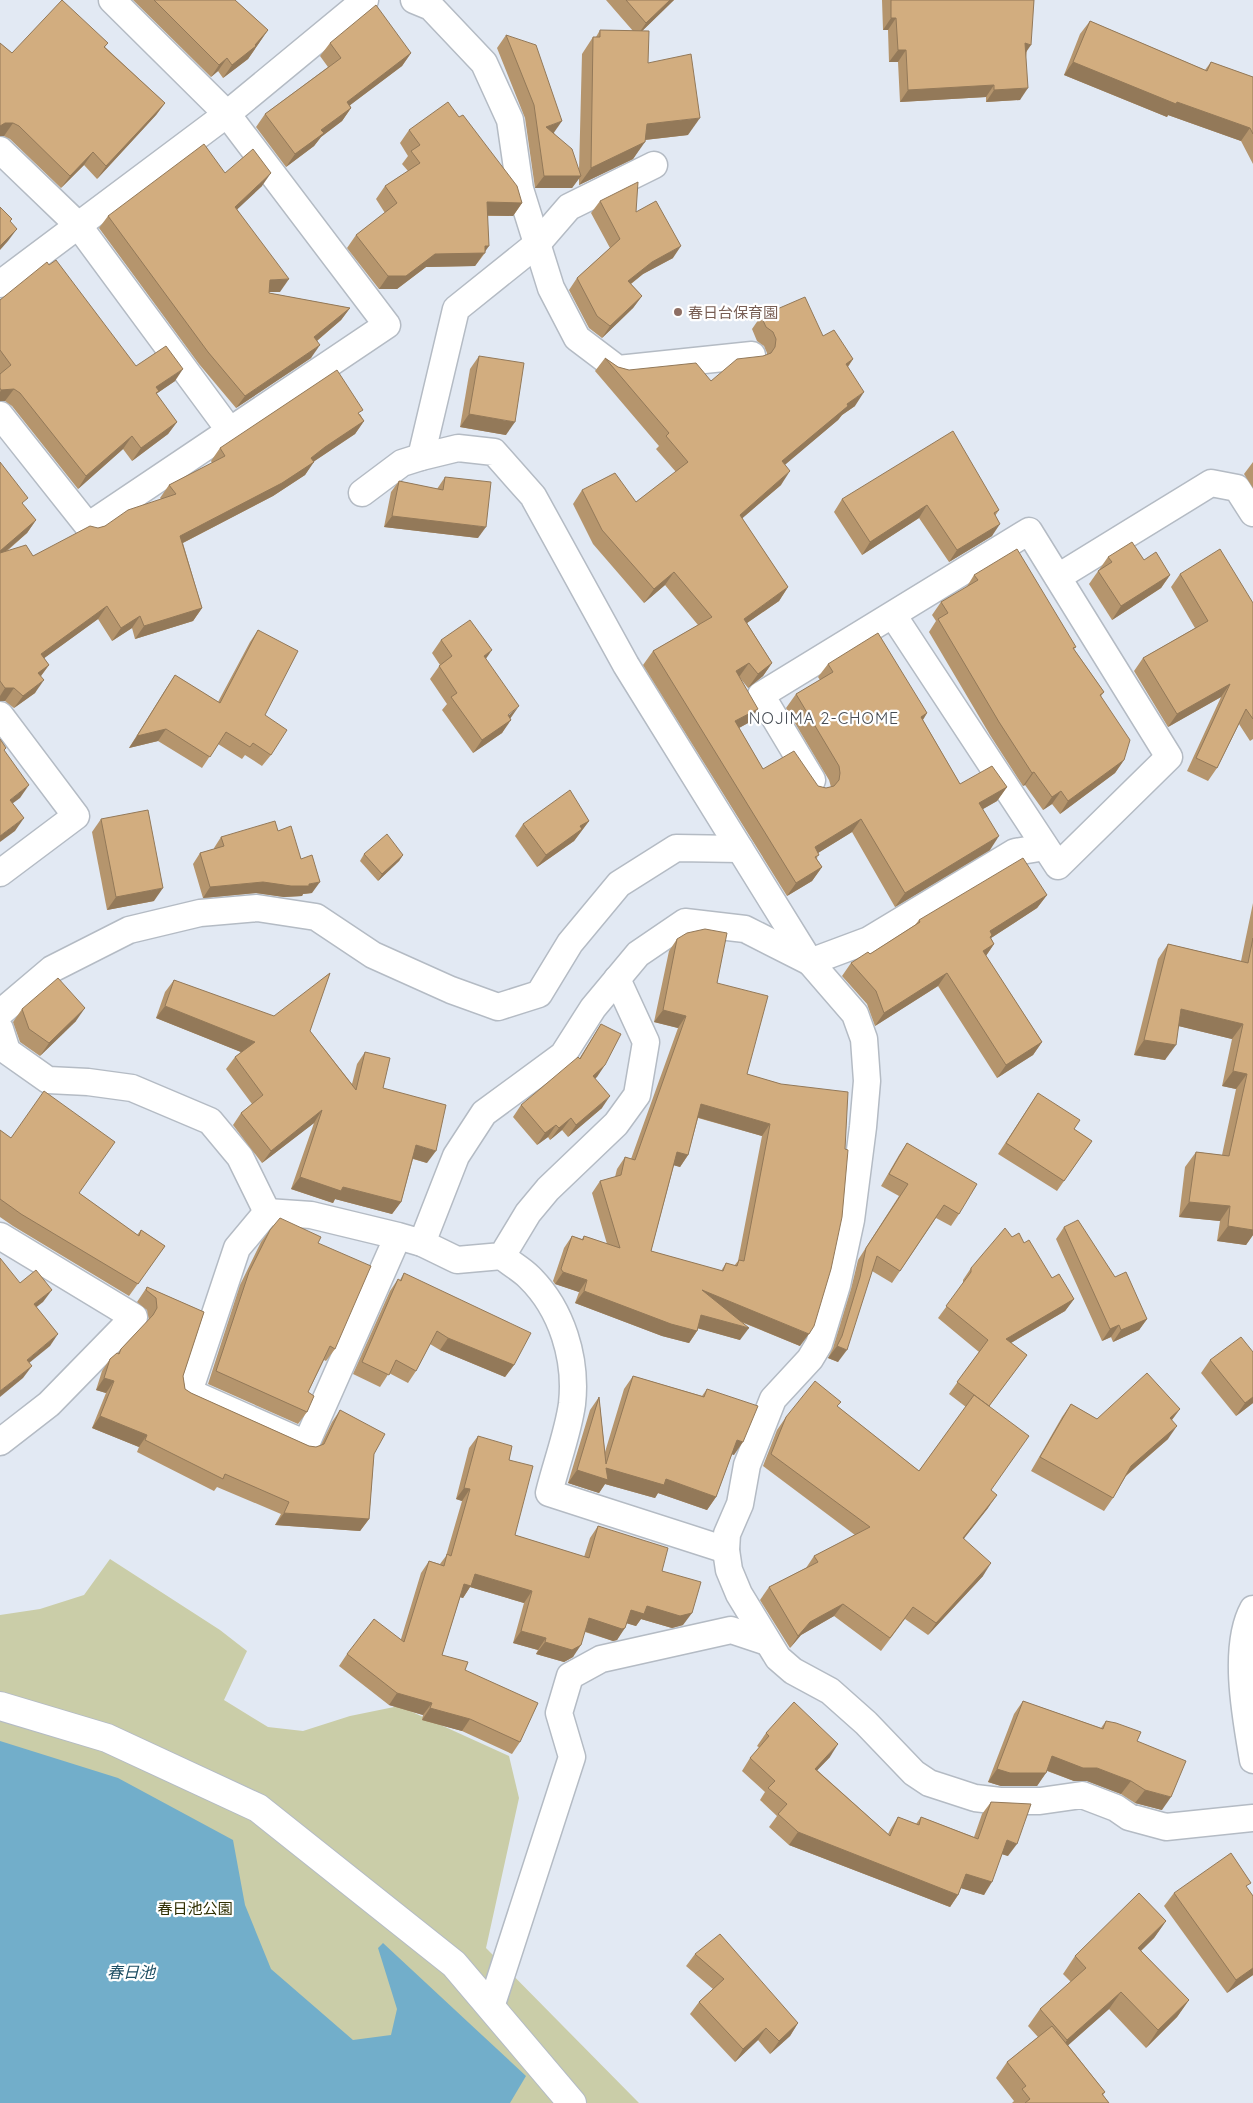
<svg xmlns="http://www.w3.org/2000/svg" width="1253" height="2103" font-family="Quicksand,'Noto Sans JP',sans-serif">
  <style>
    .green { fill: #cacda8 }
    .water { fill: #72aeca }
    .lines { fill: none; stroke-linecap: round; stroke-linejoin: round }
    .minor-casing { stroke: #b4bbc4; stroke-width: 29 }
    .tertiary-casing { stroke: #b4bbc4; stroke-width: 30 }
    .minor { stroke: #fff; stroke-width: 26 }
    .tertiary { stroke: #fff; stroke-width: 28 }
    .wall { fill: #b5956d; fill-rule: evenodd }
    .shaded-wall { fill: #937959 }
    .building { fill: #d2ad7f; stroke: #937959; fill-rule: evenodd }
    .education-dot { fill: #8d6e63; stroke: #fff; stroke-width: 2 }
    .labels { text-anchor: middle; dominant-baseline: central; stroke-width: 4.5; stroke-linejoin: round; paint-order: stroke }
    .education-label { font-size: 15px; fill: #785e54; stroke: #fff; text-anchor: start }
    .park-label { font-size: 15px; fill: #2f2f02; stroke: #fff }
    .neighbourhood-label { font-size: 16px; letter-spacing: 1px; fill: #464c54; stroke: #fff }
    .water-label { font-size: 16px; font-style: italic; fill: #1f5065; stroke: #fff }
  </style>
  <rect width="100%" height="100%" fill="#e2e9f3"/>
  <path class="green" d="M110,1559l110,71 27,21 -23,49 44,27 35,4 47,-15 49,-10 110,50 10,42 -33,150 153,155h-639v-488l40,-6 44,-14z"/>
  <path class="water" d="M0,1741l118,37 115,62 12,65 26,64 82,71 38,-5 6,-26 -19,-61 5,-5 143,133 -16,27h-510z"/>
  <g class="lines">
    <g class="minor-casing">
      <g id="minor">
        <path d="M414,0l17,7 53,56 26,57 10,69 31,99 26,50 41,31 134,-14"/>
        <path d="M0,150l78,75 152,206"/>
        <path d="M0,284l227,-170 138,-114"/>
        <path d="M0,415l88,111 299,-201 -160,-211 -115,-114"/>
        <path d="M421,457l35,-148 81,-65 32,-37 85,-42"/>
        <path d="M362,493l40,-30 19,-6 37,-9 36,4 39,44 93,169 184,297 45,52 9,25 3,42 -4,46 -12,93 -14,65 -18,59 -9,15 -37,40 -26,66 -7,39 -13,30 -1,16 3,20 10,24 39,64 15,13 37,20 36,32 48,50 15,10 46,15 25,3h40l42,-6 34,13 13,9 37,10 87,-9"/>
        <path d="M1058,577l153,-94 26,5 16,25"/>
        <path d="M0,715l76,101 -76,57"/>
        <path d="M812,780l-51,-85 268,-164 140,226 -111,109 -165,-251"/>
        <path d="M0,1013l52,-44 77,-39 71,-17 57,-5 59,9 57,38 78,35 47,17 41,-13 31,-51 49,-59 57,-36 64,1"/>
        <path d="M0,1029l7,22 41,29 40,2 44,6 78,33 30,36 27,55"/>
        <path d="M0,1236l134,81 -85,87 -49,38"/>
        <path d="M398,1236l-92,208 -117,-52 48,-144 30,-36 44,3 87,21 24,7 35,17 45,-4 26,-43 20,-24 68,-65 21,-29 9,-53 -29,-63"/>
        <path d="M422,1243l34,-87 28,-43 79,-58 30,-47 45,-54 47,-32 60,7 65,33 59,-22 146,-88 30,-5"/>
        <path d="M502,1256c9,8 19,13 27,21 33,32 48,82 43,127 -4,29 -16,60 -23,89l177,57"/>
        <path d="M1253,1609c-21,38 -7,110 0,151"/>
        <path d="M491,2007l81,-250 -13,-44 11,-37 31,-17 130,-29 36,12"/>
      </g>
    </g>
    <g class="tertiary-casing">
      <path id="tertiary" d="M0,1706l107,32 151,70 196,156 118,139"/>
    </g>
    <use href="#minor" class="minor"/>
    <use href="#tertiary" class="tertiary"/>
  </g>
  <g class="wall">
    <path d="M133,0h102l33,30 -20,29 -25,19 -5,-7 -7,6z"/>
    <path d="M606,0h68l-32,31 6,32 40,72 -43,5 -12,19 -54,26v-7l-7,10h-37l-10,-70 -28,-70 9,-13 48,98 25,38 3,-117 11,-17h3l4,-7 33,1z"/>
    <path d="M882,0h152l-14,100 -34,2v-5l-86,5 -2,-40h-9l-1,-32h-5z"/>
    <path d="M1090,21l115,49 6,-8 42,15v87l-12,-23 -73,-26 -1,2 -103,-42 16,-41z"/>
    <path d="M0,43l12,10 96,-10 -3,4 60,56 -9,12 -59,64 -13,-14 -23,23 -51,-49 -6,-3h-4z"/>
    <path d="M330,43l81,10 -9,13 -52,39 1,3 -9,13 -21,16 -7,9 -28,21 -30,-40 9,-13 63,-47 -8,-11z"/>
    <path d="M409,130l113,73 -9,13h-25l-3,37 -10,13 -49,1 -29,22h-18l-32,-41 9,-13 29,-22 -9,-14 9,-13 23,-15 -6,-7 6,-8 -8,-13z"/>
    <path d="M225,173l37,13 -25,23 43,83h-11v1l81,15 -9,12 -24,21 -6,17 -75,50 -37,-44 -100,-136 9,-12z"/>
    <path d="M600,201l36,11 37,46 -30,16 -12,10 11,12 -9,12 -31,30 -13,-10 -20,-38 8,-12 33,-30 -19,-35z"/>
    <path d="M0,300l136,66 39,15 -19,13 21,28 -9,12 -36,27 -9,-12 -45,40 -66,-83 -7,-5h-5z"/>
    <path d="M761,316l62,20 30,23 -5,8 7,39 -13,9 -4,5 -53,44 -4,21 -39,33 46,69 -9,14 -32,22 25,40 -9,13 -15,12 -8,-10 8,45 -9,5 24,41 55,17 8,2 5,-1 -2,-7 -43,-72 10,-14 24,-14 -2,-3 10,-13 99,49 -4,7 37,64 47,3 -10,14 -14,8 7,41 -95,57 -43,-75 -34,21 -1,6 5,8 -10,14 -25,15 -144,-231 10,-14 45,-26 -33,-40 -21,18 -51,-59 -20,-40 9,-14 54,12 40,-30 -20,-23 3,-3 -64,-75 10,-13 13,9 11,3 82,11 56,-26v-2l-3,-7 -7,-5 -5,-12z"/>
    <path d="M479,356l27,79 -46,-8 10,-58z"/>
    <path d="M360,414l4,7 -9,13 -42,28 -8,13 -32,21 -90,47 19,65 -9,13 -58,18 -3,-11 -20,13 -14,-22 -54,39 5,7 -8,11 -6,17 -21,15 -9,-7h-5v-239l23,43 13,15 -9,13 -21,19 27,4 65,-28 7,-2 56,-27 -1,-1 9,-13 43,-22 -1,-2 9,-13z"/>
    <path d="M1253,462v26l-9,-14z"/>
    <path d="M445,477l33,61 -94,-11 7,-35 8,-11 38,8z"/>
    <path d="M842,499l157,11 -4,6 -3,20 -43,26 -30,-44 -57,37 -28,-43z"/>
    <path d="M1108,557l36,3 26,15 -9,13 -49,32 -23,-36z"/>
    <path d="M1180,574l73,29v136l-3,2 -11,-17 -22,44 -9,13 -21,-10 34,-74 -53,30 -34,-56 9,-13 52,-30 -24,-41z"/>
    <path d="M974,575l102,72 -2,2 30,43 -3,4 23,64 -9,13 -55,41 -8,-10 -9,6 -18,-25 -2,1 -33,-51 -61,-103 7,-11 -4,-6 9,-13 25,-14z"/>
    <path d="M258,630l7,85 6,40 -9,11 -17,-11 -3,4 -24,-15 -16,24 -44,-27 -29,7 38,-61 8,-12 43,27 32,-60z"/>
    <path d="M441,640l44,19 25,60 -8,14 -29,20 -31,-43 5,-6 -17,-25 10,-14 -8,-12z"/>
    <path d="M101,819l53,82 -47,9 -15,-78z"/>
    <path d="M589,821l-15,20 -37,26 -22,-31 8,-12z"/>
    <path d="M278,831l34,62 -9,1 -1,2 -18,1 -28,-4 -53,5 -10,-34 7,-11 14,-4v-1l7,-11z"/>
    <path d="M364,854l39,1 -4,6 -21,20 -18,-20z"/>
    <path d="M1047,895l-10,13 -46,30 3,6 -8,12 56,86 -9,13 -36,23 -59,-92 -63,40 -8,-22 -25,-28 9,-13 19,-9 45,-29 4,-5z"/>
    <path d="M1253,903v332l-7,10 -29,-4 3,-20 -41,-4 6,-50 11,-15 26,3 14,-66 -14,-3 10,-47 -53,-13 -14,34 -31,-5 24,-96 10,-15 73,17z"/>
    <path d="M677,939l40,44 30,91 34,10 19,262 -59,-24 -1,18 -42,-12 -1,3 -8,12 -27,-7 -87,-33 4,-11 -24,-8 -2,-3 11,-33 8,-12 10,3 2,-3 23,8 -15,-51 8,-12 15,-4 2,-8 8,-12 6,2 47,-131 -24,-6 15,-71zM698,1118l64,18 -24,125 -4,5 -8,-3 -5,8 -70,-20 23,-86 6,2 8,-12z"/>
    <path d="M174,980l136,51 42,53 5,-20 8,-12 18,36 44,75 -14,-4 -12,43 -9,12 -57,-15 -2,4 -42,-14 23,-66 -52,40 -29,-38 8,-12 11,-9 -26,-35 9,-12 6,-5 -85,-34 9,-26z"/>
    <path d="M22,1009l54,12 -36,35 -20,-14 -7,-20z"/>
    <path d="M601,1024l4,41 -10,13 7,30 -34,29 -6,-7 -12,10 -2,-3 -11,8 -24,-28 8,-12 58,-46z"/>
    <path d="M1038,1093l36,36 18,12 -35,50 -59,-37z"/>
    <path d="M0,1130l79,63 58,42 4,-5 24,16 -36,50 -116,-70 -13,-9z"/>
    <path d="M907,1143l52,71 -8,12 -15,-8 -44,65 -20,-12 -34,91 -10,-4 5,-10 18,-59 7,-29 41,-64 -18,-10 18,-31z"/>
    <path d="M1064,1227l51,50 32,42 -8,11 -26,12 -2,-5 -9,4 -46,-102z"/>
    <path d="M270,1230l48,13 17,106 -9,12 -2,-1 -16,32 -1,20 -9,12 -90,-40 32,-99 21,-43z"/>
    <path d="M1012,1237l12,6 28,35 22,21 -9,12 -54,32 16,12 -38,51 2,84 -3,18 -24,30 19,38 -55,59 -23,-16 -24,32 -47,-35 -33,19 -11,13 -30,-48 9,-13 37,-19 8,-12 41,-21 -92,-69 14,-36 9,-13 52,-10 81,64 47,-64 -17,-13 30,-42 -41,-34 25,-34v-4l8,-12z"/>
    <path d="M404,1273l110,92 -9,12 -65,-27 -10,-6 -14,27 -8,12 -19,-10 -9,14 -27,-13 37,-83 8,-12 2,1z"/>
    <path d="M147,1287l57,25 -21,64 2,13 6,4 118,53 7,1 5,-2 11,-23 8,-12 34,44 -5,65 -9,12 -85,-6 6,-11 -64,-27 -3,4 -77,-39 2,-5 -47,-19 14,-35 -10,-3 6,-19 8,-12 8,-6 3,-4 28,-29 -2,-10 -10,-8z"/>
    <path d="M1253,1352v51l-17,13 -35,-43 9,-13z"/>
    <path d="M633,1376l69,20 5,-7 27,66 -2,-1 -16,43 -9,13 -49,-17 -3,5 -50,-14 -6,9 -31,-10 22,-73 9,-13 6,55 19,-63z"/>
    <path d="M1071,1404l26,15 83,-10 -8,11 -4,19 -42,37 -13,22 -9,13 -73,-40 31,-54z"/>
    <path d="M478,1436l31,24 6,75 69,22 6,-19 8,-12 64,45 21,54 -11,3 -31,-9 -5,7 -9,-3 -10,17 -4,1 -28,-9 -12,25 -9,5 -28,-8 2,-4 -25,-7 11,-40 -54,-16 -7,11 -3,-1 -18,58 23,15 55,72 -8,12 -50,-23 -40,-11 1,-5 -34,-10 -50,-39 8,-12 54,-15 20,-66 8,-12 11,3 6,-8 16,-55 -6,-2 13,-51z"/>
    <path d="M1023,1701l78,27 5,-7 31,20 25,69 -27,-7 -14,-9 -34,-13h-13l-27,-10 -10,15h-36l-13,-4 26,-68z"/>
    <path d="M766,1733l64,24 -13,13 71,64 2,-4 8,-13 18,7 5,-7 53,20 8,-23 9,-12 17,54 -6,-2 -18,41 -23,-7 -3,7 -8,12 -161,-62 -20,-18 8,-11 -17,-16 5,-8 -23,-21 8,-13 10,-10 -3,-2z"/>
    <path d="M1247,1888l6,8v79l-26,18 -63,-87 10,-13z"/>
    <path d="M1166,1921l-12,17 -13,13 48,49 -12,17 -31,31 -37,-39 -41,36 37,47 -2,3 6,8h-97l2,-2 -18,-23 11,-16 31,-25 -10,-11 12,-17 31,-27 -8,-8 12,-18z"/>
    <path d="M695,1954l103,69 -8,13 -20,18 -12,-14 -23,22 -45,-48 9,-12 14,-13 -27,-23z"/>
  </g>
  <g class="shaded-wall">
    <path d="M670,0h4l-37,36 9,-13z"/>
    <path d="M891,18h5l-8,12h-5z"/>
    <path d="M268,30l-20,29 -25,19 9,-13 23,-20z"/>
    <path d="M1025,43l6,2 -9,13z"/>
    <path d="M898,50h8l-8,12h-9z"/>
    <path d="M411,53l-9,13 -65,49 10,-13z"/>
    <path d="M227,58l-9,13 -7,6 8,-12z"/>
    <path d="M1073,62l104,40 73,26 -9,13 -73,-26 -1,2 -103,-42z"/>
    <path d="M994,85l-8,12 -86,5 8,-12z"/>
    <path d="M1028,88l-8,12 -34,2 8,-12z"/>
    <path d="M165,103l-9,12 -59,64 9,-13z"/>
    <path d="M351,108l-9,13 -21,16 -7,9 -28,21 9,-13 26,-24z"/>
    <path d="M700,118l-12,17 -53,6 12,-17z"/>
    <path d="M562,121l-9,13 -7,-7z"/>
    <path d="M5,123h8l-9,13h-4v-10z"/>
    <path d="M645,142l-12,17 -54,26 12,-17z"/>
    <path d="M93,152l-9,13 -23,23 9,-12z"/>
    <path d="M271,173l-9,13 -35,33 8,-12z"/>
    <path d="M544,176h37l-9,12h-37z"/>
    <path d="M487,202l35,1 -9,13 -35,-1z"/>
    <path d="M17,229l-9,12 -8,9v-4z"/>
    <path d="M485,246h4l-14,20 -49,1 -29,22h-18l9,-13 47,-22z"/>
    <path d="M681,246l-8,12 -30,16 -24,19 9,-12 24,-19z"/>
    <path d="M289,279l-9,13h-19l9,-12z"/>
    <path d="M642,296l-9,12 -31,30 8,-12z"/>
    <path d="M350,308l-9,12 -35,30 8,-13z"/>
    <path d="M320,345l-9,13 -75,50 9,-12z"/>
    <path d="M853,359l-10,14 3,-9z"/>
    <path d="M183,369l-8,12 -19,13v-7z"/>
    <path d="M14,389l-9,12h-5v-9l1,-2z"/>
    <path d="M864,392l-9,14 -13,9 -4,5 -65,55 9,-14 65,-57z"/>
    <path d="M469,414l46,8 -9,13 -46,-8z"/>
    <path d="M364,421l-9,13 -39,26 -4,3 2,-1 -9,13 -32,21 -102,53 9,-13 131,-78 14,-11z"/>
    <path d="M177,422l-9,12 -36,27 9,-13z"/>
    <path d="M132,436l-9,13 -45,40 8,-13z"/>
    <path d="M790,471l-9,14 -50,43 9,-13z"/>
    <path d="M927,505l-8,13 -57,37 8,-13z"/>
    <path d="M392,516l94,11 -8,11 -94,-11z"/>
    <path d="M36,520l-9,13 -27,23v-5z"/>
    <path d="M1000,524l-8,12 -43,26 8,-12z"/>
    <path d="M674,572l-9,13 -21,18 10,-14z"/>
    <path d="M1170,575l-9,13 -49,32 9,-14z"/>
    <path d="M788,587l-9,14 -45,31 10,-13z"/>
    <path d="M107,606l-9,13 -66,48 9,-13z"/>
    <path d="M202,608l-9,13 -58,18 9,-13z"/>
    <path d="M140,616l-8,12 -20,13 9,-13z"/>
    <path d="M492,650l-9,13 1,-7z"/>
    <path d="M749,663l-10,14 -3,-6z"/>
    <path d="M772,663l-9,13 -15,12 10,-14z"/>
    <path d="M49,665l-9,12 -2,-4z"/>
    <path d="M44,680l-9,13 -21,15 9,-12z"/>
    <path d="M1230,684l-9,13 -53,30 9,-13z"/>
    <path d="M5,688h9l-9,13h-5v-5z"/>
    <path d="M519,706l-9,13 1,1 -9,13 -29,20 9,-13z"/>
    <path d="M758,709l-10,14 -22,12 9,-14z"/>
    <path d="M927,713l-9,14 3,-10z"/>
    <path d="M166,729l-8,12 -29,7 8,-12z"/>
    <path d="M1124,760l-9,13 -55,41 8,-13z"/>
    <path d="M1034,772l-9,13 -2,1 9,-13z"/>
    <path d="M29,785l-9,13 -19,14 9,-12z"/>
    <path d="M1007,787l-10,14 -28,16 10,-14z"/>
    <path d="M1061,791l-9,13 -9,6 9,-13z"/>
    <path d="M24,818l-9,13 -15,11v-6z"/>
    <path d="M861,819l-9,13 -47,29 10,-14z"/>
    <path d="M589,821l-15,20 -37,26 9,-12 34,-29z"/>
    <path d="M999,836l-9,14 -95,57 10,-14z"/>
    <path d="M403,855l-4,6 -21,20 4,-7z"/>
    <path d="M822,867l-10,14 -25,15 9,-13z"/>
    <path d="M263,882l46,2 11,-2 -8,11 -9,1 -1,2 -18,1 -28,-4 -53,5 7,-11z"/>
    <path d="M163,888l-9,13 -47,9 9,-13z"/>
    <path d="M1047,895l-10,13 -46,30 -1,-7z"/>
    <path d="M994,944l-9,13 -2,-6z"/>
    <path d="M947,973l-9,13 -63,40 9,-13z"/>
    <path d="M165,1006l90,36 -9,12 -90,-36z"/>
    <path d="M85,1008l-9,13 -36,35 9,-13z"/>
    <path d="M1181,1009l62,15 -11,15 -62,-15z"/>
    <path d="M663,1010l23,6 -8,12 -24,-6z"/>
    <path d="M1144,1040l32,5 -11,15 -31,-5z"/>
    <path d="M1042,1042l-9,13 -36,23 9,-13z"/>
    <path d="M605,1065l-8,12 -12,11 8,-12z"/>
    <path d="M1233,1071l14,3 -11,15 -14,-3z"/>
    <path d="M610,1096l-8,12 -34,29 8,-12z"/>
    <path d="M701,1104l69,20 -8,12 -69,-20z"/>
    <path d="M322,1110l-8,13 -52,40 9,-12z"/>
    <path d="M571,1118l-9,12 -12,10 9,-12z"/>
    <path d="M556,1125l-8,12 -11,8 8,-12z"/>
    <path d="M416,1145l20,6 -9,12 -19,-6z"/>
    <path d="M677,1152l11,3 -8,12 -11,-3z"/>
    <path d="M300,1177l43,10 58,15 -9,12 -57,-15 -2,4 -42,-14z"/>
    <path d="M1189,1202l41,4 -10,15 -41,-4z"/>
    <path d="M1228,1226l25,4v5l-7,10 -29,-4z"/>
    <path d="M563,1272l24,8 -8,12 -24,-8z"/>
    <path d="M52,1290l-9,12 -18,14 9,-12z"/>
    <path d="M702,1290l107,44 -9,12 -106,-44z"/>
    <path d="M584,1291l113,40 -8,12 -27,-7 -87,-33z"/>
    <path d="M1074,1299l-9,12 -68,40 9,-12z"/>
    <path d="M701,1315l48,13 -9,12 -47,-13z"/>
    <path d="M1147,1319l-8,11 -26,12 8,-12z"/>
    <path d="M1119,1325l-8,12 -9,4 8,-12z"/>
    <path d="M58,1334l-8,12 -32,26 9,-12z"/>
    <path d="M448,1338l66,27 -9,12 -65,-27z"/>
    <path d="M837,1346l10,4 -9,12 -10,-4z"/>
    <path d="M32,1366l-9,12 -23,19v-6z"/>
    <path d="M104,1378l10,3 -8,12 -10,-3z"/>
    <path d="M1253,1397v6l-17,13 9,-13z"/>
    <path d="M1180,1409l-10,13v-4z"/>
    <path d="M100,1416l47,19 -8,12 -47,-19z"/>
    <path d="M1177,1426l-9,13 -46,40 9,-13z"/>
    <path d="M737,1440l6,2 -9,13 -6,-2z"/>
    <path d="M606,1468l60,11 50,18 -9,13 -49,-17 -3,5 -50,-14 -6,9 -31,-10 9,-13z"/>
    <path d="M464,1488l6,1 -8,12 -6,-2z"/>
    <path d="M997,1495l-9,13 -33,42 8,-12z"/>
    <path d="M284,1513l85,6 -9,12 -85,-6z"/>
    <path d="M991,1563l-8,13 -55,59 8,-12z"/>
    <path d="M475,1574l57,17 -8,12 -54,-16 -7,11 -7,-2 8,-12z"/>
    <path d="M843,1604l-9,12 -33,19 -11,13 8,-12 12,-14z"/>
    <path d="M647,1606l45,7 -9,12 -11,3 -31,-9 -5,7 -14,-4 9,-12z"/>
    <path d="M589,1618l36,10 -8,12 -4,1 -32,-11z"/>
    <path d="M521,1631l25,7 -8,12 -25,-7z"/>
    <path d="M545,1642l36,3 -8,12 -9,5 -28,-8z"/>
    <path d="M397,1693l35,10 -9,12 -34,-10z"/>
    <path d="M430,1708l40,11 -8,12 -40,-11z"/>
    <path d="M838,1744l-8,13 -23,24 8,-12z"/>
    <path d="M1052,1756l45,12 34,13 -10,13 -34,-13h-13l-31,-12z"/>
    <path d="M997,1769l49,4 -9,13h-36l-13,-4z"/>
    <path d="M1145,1790l26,7 -9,13 -27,-7z"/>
    <path d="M798,1832l160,63 -8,12 -161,-62z"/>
    <path d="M1007,1840l10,4 -9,12 -10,-3z"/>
    <path d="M966,1874l26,8 -8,13 -27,-8z"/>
    <path d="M1166,1921l-12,17 -28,27 12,-17z"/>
    <path d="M1253,1968v7l-26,18 9,-13z"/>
    <path d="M1121,1992l-12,17 -54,48 12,-17z"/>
    <path d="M1189,2000l-12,17 -31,31 12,-18z"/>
    <path d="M798,2023l-8,13 -20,18 9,-13z"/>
    <path d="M766,2028l-8,12 -23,22 8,-13z"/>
  </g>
  <g class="building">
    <path d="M62,0l46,43 -4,4 61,56 -59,63 -13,-14 -23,24 -51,-50 -6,-3h-8l-5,3v-83l12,10z"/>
    <path d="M154,0h81l33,30 -13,15 1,1 -24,19 -5,-7 -8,7z"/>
    <path d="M626,0h44l-24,23z"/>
    <path d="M891,0h143l-3,45 -6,-2 3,45 -34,2v-5l-86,5 -2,-40h-8l-2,-32h-5z"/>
    <path d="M376,5l35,48 -64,49 4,6 -30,22 3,3 -29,21 -30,-40 76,-56 -11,-15z"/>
    <path d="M1090,21l117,50 4,-9 42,15v57l-3,-6 -73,-26 -1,2 -103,-42z"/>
    <path d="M600,30l49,1 -1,32 43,-9 9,64 -53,6 -2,18 -54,26 2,-131h7z"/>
    <path d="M506,35l30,10 26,76 -16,6 26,22 9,27h-37l-10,-71z"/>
    <path d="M448,102l11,15 4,-2 54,71 5,17 -35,-1 2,44h-4v7l-50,1 -29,22h-18l-32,-41 41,-32 -12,-17 35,-23 -9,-12 9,-6 -11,-15z"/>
    <path d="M204,144l21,29 28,-24 18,24 -36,34 54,72 -19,1 -1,13 81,15 -36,29 6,8 -75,51 -37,-44 -100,-136z"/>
    <path d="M638,182l-2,30 20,-11 25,45 -29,16 -24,19 14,15 -32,30 -13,-10 -20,-38 43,-39 -20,-38z"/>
    <path d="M0,207l12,12 -2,2 7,8 -17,17z"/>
    <path d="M56,260l80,106 30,-20 17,23 -27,18 3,4 -3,2 21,29 -36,26 -9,-12 -46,40 -66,-83 -6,-4 -13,1 -1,-2v-14l11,-9 -11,-15v-50l47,-38 2,3z"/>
    <path d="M805,297l18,39 11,-6 19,29 -7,5 18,28 -17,12 1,2 -66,55 8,10 -50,44 48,72 -44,32 28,44 -14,11 -9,-11 -13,8 22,38 -23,12 28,48 31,-18 24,35 8,2 8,-2 5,-6 1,-7 -1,-7 -43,-72 37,-22 -5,-8 50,-31 49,80 -6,4 39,67 32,-18 15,21 -28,16 20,33 -94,57 -44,-74 -46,28 4,8 -4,2 7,10 -26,16 -143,-232 59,-34 -38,-45 -20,17 -52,-59 -20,-40 33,-17 21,29 52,-40 -22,-26 3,-3 -64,-75 13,9 11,3 67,-7 15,18 26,-22 26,-3 8,-3 4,-6 1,-8 -3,-7 -7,-5 -5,-11z"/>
    <path d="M479,356l45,7 -9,59 -46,-8z"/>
    <path d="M337,370l26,40 -5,3 6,8 -39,26 -14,11 3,4 -32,21 -102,53 22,72 -58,18 -4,-10 -19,12 -14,-22 -66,48 8,11 -11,8 6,7 -21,16 -9,-8h-9l-5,-7v-128l26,-8 7,11 57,-30 8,2 7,-2 23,-16 48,-16 -7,-9 56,-29 -5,-8z"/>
    <path d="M953,431l46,79 -5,3 6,11 -43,26 -30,-45 -57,37 -28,-43z"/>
    <path d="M0,462l28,36 -6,5 14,17 -36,31z"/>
    <path d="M445,477l46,5 -5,45 -94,-11 7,-35 44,9z"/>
    <path d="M1132,542l12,18 12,-8 14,23 -49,31 -23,-35 14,-9 -4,-5z"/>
    <path d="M1017,549l59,98 -3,1 31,44 -4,3 30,45 -6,20 -56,41 -7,-10 -9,6 -18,-25 -2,1 -33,-51 -61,-103 10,-6 -7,-11 37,-22 -4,-5z"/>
    <path d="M1220,549l33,54v116l-7,-10 -29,59 -21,-10 34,-74 -53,30 -34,-56 65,-37 -28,-47z"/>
    <path d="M470,620l22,30 -8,6 35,50 -11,9 3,5 -29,20 -31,-43 6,-4 -18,-27 13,-10 -11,-16z"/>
    <path d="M258,630l40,21 -33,64 22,15 -16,25 -18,-12 -3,4 -24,-15 -16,25 -44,-28 -29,7 38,-61 45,28z"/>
    <path d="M0,739l6,9 -2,2 25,35 -19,15 14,18 -24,18z"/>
    <path d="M570,790l19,31 -9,5 2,3 -36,26 -23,-31z"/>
    <path d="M148,810l15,78 -47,9 -15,-78z"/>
    <path d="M275,821l3,10 13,-5 10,33 11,-4 8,27 -11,2v2h-18l-28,-4 -53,5 -10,-34 24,-7 -3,-9z"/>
    <path d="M387,834l16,21 -21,19 -18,-20z"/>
    <path d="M1023,858l24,37 -57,36 2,4 -2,2 4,7 -11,7 59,91 -36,23 -59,-92 -63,40 -8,-22 -25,-28 17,-11 2,2 50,-32 -1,-2z"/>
    <path d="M705,929l22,4 -10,50 51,13 -21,78 34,10 67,8 -3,57 3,1 -6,67 -11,52 -17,57 -5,8 -107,-44 47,38 -48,-13 -4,16 -26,-7 -87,-33 3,-11 -24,-8 -2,-3 11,-33 11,4 1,-4 36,12 -20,-67 21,-6 4,-18 10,3 51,-144 -23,-6 14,-71 10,-6zM701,1104l69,20 -26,137 -5,-1 -2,6 -11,-3 -3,8 -72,-20 26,-99 11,3z"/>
    <path d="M1253,938v292l-25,-4 2,-20 -41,-4 7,-50 33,4 18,-82 -14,-3 10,-47 -62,-15 -5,36 -32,-5 24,-96 80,19z"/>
    <path d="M330,973l-20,58 46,59 9,-38 25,6 -7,30 63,17 -10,46 -20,-6 -15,57 -58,-15 -2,4 -41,-14 22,-67 -51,41 -30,-38 22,-18 -28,-38 20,-15 -90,-36 9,-26 100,36z"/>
    <path d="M58,978l27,30 -36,35 -20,-14 -7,-20z"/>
    <path d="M601,1024l20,10 -16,31 -12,11 17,20 -34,29 -5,-7 -12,10 -3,-3 -11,8 -24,-28 57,-48 2,2z"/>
    <path d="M44,1091l71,51 -36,51 60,43 2,-6 24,16 -27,38 -117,-70 -21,-15v-69l11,8z"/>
    <path d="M1038,1093l42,27 -6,9 18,12 -28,40 -58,-38z"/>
    <path d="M907,1143l70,41 -18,30 -15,-9 -44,66 -23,-15 -30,94 -10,-4 5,-10 18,-59 6,-29 42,-64 -19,-10z"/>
    <path d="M280,1218l41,19 -3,6 53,23 -36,83 -5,-3 -22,46 6,4 -7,16 -91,-41 33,-99 21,-42z"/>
    <path d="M1078,1220l37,57 11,-5 21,47 -26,11 -2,-5 -9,4 -46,-102z"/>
    <path d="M1005,1228l7,9 7,-4 5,10 5,-3 23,38 7,-4 15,25 -68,40 21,16 -38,51 -32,-24 31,-42 -42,-34 25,-34v-4z"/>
    <path d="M0,1258l20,25 16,-13 16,20 -18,14 24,30 -31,26 5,6 -32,25z"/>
    <path d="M404,1273l127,60 -17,32 -66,-27 -11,-7 -21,40 -20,-11 -7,15 -27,-13 36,-83 3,2z"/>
    <path d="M147,1287l57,25 -21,64 2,13 6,4 118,53 7,1 8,-3 16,-34 45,24 -11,20 -5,65 -85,-6 5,-11 -64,-28 -2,5 -78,-39 2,-5 -47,-19 14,-35 -10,-3 6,-19 7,-6 2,1 2,-5 32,-34 4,-7 -1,-10 -10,-8z"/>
    <path d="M1241,1337l12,15v45l-8,6 -35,-43z"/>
    <path d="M1147,1373l33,36 -10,9 7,8 -46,40 -18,32 -73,-41 31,-53 26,15z"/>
    <path d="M633,1376l71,21 3,-8 51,17 -15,36 -6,-2 -21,57 -50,-18 -2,6 -58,-17 2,12 -31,-10 22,-73 7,67z"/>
    <path d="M815,1381l26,21 -4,4 82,65 55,-76 55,41 -38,54 6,5 -34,43 28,25 -55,60 -23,-16 -23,31 -47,-34 -33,18 -12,14 -29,-49 49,-25 -4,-6 56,-29 -99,-73 15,-37z"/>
    <path d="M478,1436l34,10 -3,14 24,6 -18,69 74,23 9,-32 70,22 -6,23 39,11 -9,31 -12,3 -33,-10 -3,8 -13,-4 -6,18 -3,1 -33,-11 -8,27 -9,5 -27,-8 1,-4 -25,-7 11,-40 -57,-17 -4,12 -7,-2 -22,71 26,7 -3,8 73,33 -18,39 -50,-23 -40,-11 2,-5 -35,-10 -50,-39 27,-35 30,23 25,-81 15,5 3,-12 4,2 19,-67 -6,-1z"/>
    <path d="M1023,1701l80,28 3,-8 10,2 25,9 -4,9 49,20 -15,36 -26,-7 -14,-9 -34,-13h-14l-31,-12 -6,17h-36l-13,-4z"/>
    <path d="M794,1702l44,42 -23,25 75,67 8,-19 21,8 2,-8 57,22 13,-37 40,2 -14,40 -10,-4 -15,42 -26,-8 -8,21 -160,-63 -20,-18 9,-10 -19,-16 7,-7 -25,-23 19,-22 -3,-3z"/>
    <path d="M1231,1853l20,30 -5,3 7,10v72l-17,12 -62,-87z"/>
    <path d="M1139,1893l27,28 -28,27 51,52 -31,30 -37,-38 -54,48 -27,-31 46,-41 -11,-12z"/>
    <path d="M720,1934l78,89 -19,18 -13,-13 -23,21 -44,-47 25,-23 -29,-25z"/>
    <path d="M1052,2026l53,66 -3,2 7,9h-84l5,-4 -8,-10 4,-3 -19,-24z"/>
  </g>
  <circle class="education-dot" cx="678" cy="312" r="5"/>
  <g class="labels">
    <g class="education-label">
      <text x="688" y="312">春日台保育園</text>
    </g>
    <g class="park-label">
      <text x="195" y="1908">春日池公園</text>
    </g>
    <g class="neighbourhood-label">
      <text x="824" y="718">NOJIMA 2-CHOME</text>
    </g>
    <g class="water-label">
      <text x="131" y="1972">春日池</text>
    </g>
  </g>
</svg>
